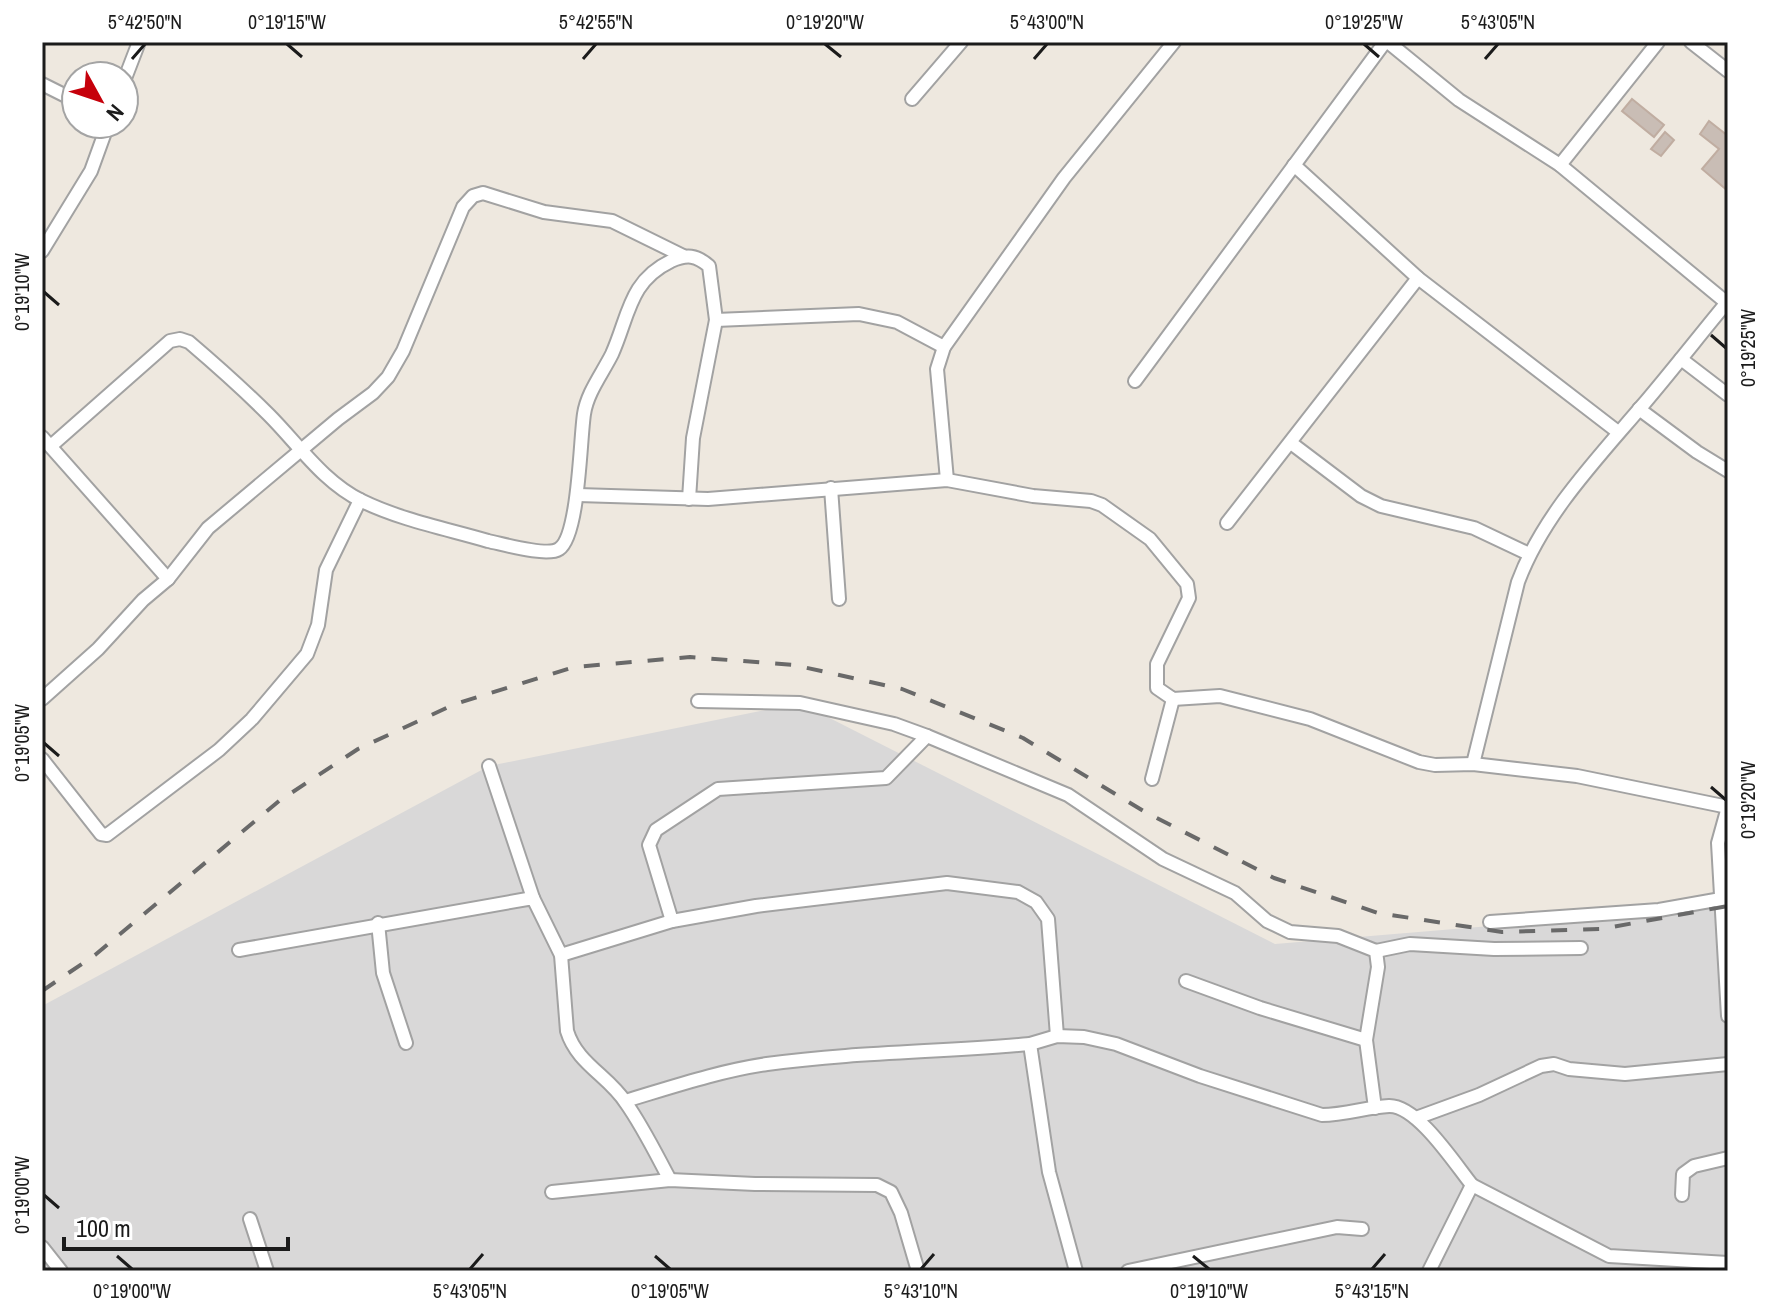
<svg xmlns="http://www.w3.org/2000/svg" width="1770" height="1313" font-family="'Archivo Narrow',sans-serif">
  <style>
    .residential { fill: #d9d8d8 }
    .building { fill: #c9bdb5; stroke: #c0ada1; stroke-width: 2 }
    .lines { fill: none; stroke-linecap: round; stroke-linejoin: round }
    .minor-casing { stroke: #a2a2a2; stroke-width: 16 }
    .minor { stroke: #fff; stroke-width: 12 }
    .rail { stroke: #696969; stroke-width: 4; stroke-dasharray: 16 16; stroke-linecap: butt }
    .ticks { fill: none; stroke: #1b1b1b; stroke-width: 3 }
    .neatline { fill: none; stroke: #1b1b1b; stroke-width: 3 }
    .ticks-label { font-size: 20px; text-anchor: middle; fill: #1b1b1b }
  </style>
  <rect width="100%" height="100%" fill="#eee8df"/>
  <path class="residential" d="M800,703l475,241 453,-38v365h-1686v-265l447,-240z"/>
  <g class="building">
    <path d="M1632,99l32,26 -10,12 -32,-26z"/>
    <path d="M1709,121l19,15v55l-26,-22 17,-20 -19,-15z"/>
    <path d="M1665,132l9,8 -13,16 -10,-7z"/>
  </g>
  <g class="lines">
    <g class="minor-casing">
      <g id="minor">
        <path d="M1388,42l71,58 101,65 167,138"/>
        <path d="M1691,42l37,29"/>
        <path d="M124,81l15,-39"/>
        <path d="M42,84l34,17"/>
        <path d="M912,99l49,-57"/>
        <path d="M1294,165l124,113 200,154"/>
        <path d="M1560,165l98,-123"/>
        <path d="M42,251l49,-80 17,-47"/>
        <path d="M716,320l143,-6 38,8 47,25"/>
        <path d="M1681,359l47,36"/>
        <path d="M1135,381l250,-339"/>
        <path d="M1639,409l58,43 31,19"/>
        <path d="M42,437l126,142"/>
        <path d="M1291,443l70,53 20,10 93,22 55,26"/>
        <path d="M52,445l118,-104 10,-2 9,3c27,23 54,47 80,73 29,29 54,67 93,86 39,19 85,28 126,40 15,3 59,16 71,8 20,-13 21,-109 25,-135 3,-21 18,-40 28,-60 17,-38 17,-73 59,-93 16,-7 25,-6 38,5l7,54 -23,118 -4,61"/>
        <path d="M947,480l-10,-111 7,-22 120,-169 110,-136"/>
        <path d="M831,488l8,111"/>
        <path d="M578,495l130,4 239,-19 86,16 58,5 11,4 48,34 37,45 2,14 -32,66v24l16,11 47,-3 90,23 109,43 16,3 38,-1 104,12 151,31"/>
        <path d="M1227,523l191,-245"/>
        <path d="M42,699l56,-50 45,-49 25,-21 40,-51 130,-109 35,-26 15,-16 15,-26 60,-144 10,-11 10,-3 61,19 68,9 71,35"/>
        <path d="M698,701l102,2 94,21 33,12 141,59 95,64 72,34 32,28 23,11 48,4 38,15 2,16 -12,73 9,68"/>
        <path d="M42,759l59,75 6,1 112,-85 33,-31 55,-65 11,-29 8,-55 34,-70"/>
        <path d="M1473,764l45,-182c25,-67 78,-122 124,-176 29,-34 57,-70 86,-105"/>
        <path d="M489,766l44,132"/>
        <path d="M1152,779l21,-80"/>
        <path d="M1728,807l-10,36 10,173"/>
        <path d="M672,921l-23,-76 7,-15 62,-41 168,-11 41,-42"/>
        <path d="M1490,922l169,-12 62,-11"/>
        <path d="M378,923l5,50 23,70"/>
        <path d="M239,950l294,-52 28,57 6,76c10,33 42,45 59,72 17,24 30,51 44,77"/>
        <path d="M1376,951l34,-7 84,5 87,-1"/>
        <path d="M561,955l111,-34 84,-15 191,-23 71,9 18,10 12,17 9,117"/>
        <path d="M1186,981l74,27 106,32"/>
        <path d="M1030,1044l19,128 27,99"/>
        <path d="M625,1101c47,-14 94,-30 142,-37 87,-12 176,-12 263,-20l27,-8 27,1 32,7 84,32 122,39c23,0 45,-8 67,-9 28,-1 66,58 83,79"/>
        <path d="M1416,1118l63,-23 62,-29 13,-2 15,5 56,5 103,-10"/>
        <path d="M552,1192l118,-12 85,4 122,1 14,7 10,21 17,58"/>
        <path d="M1682,1195l1,-21 11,-8 34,-8"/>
        <path d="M250,1219l17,52"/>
        <path d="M42,1247l19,24"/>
        <path d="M1128,1271l209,-44 25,2"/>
        <path d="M1429,1271l43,-86 137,71 119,7"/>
      </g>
    </g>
    <use href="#minor" class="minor"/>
    <path class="rail" d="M42,991l53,-36 184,-154 79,-52 97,-45 119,-37 116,-10 104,8 108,24 121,49 122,74 129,66 104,35 124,19 99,-3 127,-23"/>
  </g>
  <path class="ticks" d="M287,44l15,13M825,44l16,13M1364,44l15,13M132,59l13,-15M583,59l13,-15M1034,59l13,-15M1485,59l13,-15M44,292l15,13M1711,335l15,13M44,743l15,13M1711,787l15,13M44,1195l15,13M117,1256l15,13M655,1256l15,13M1193,1256l16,13M470,1269l13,-15M921,1269l13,-15M1372,1269l13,-15"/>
  <rect width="1770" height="1313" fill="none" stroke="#ffffff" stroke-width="88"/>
  <g transform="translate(100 100) rotate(130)"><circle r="38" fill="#ffffff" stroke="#a4a4a4" stroke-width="2"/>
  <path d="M0-6L14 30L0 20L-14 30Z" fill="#c6000b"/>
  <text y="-12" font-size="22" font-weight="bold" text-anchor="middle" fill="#1b1b1b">N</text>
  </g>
  <path d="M64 1237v12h224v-12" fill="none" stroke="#1b1b1b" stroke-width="4"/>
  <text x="76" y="1237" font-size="24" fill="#1b1b1b" stroke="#ffffff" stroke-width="6" paint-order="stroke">100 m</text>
  <rect x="44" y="44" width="1682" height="1225" class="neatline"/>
  <g class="ticks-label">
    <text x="145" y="29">5°42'50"N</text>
    <text x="287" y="29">0°19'15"W</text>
    <text x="596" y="29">5°42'55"N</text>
    <text x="825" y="29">0°19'20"W</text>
    <text x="1047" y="29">5°43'00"N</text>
    <text x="1364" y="29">0°19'25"W</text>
    <text x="1498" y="29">5°43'05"N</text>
    <text transform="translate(22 292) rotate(-90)" y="7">0°19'10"W</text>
    <text transform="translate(1748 348) rotate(-90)" y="7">0°19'25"W</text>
    <text transform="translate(22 743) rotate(-90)" y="7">0°19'05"W</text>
    <text transform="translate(1748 800) rotate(-90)" y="7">0°19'20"W</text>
    <text transform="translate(22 1195) rotate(-90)" y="7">0°19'00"W</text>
    <text x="132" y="1298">0°19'00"W</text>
    <text x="470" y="1298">5°43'05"N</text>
    <text x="670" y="1298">0°19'05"W</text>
    <text x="921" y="1298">5°43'10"N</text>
    <text x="1209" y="1298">0°19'10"W</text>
    <text x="1372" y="1298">5°43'15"N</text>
  </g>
</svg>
